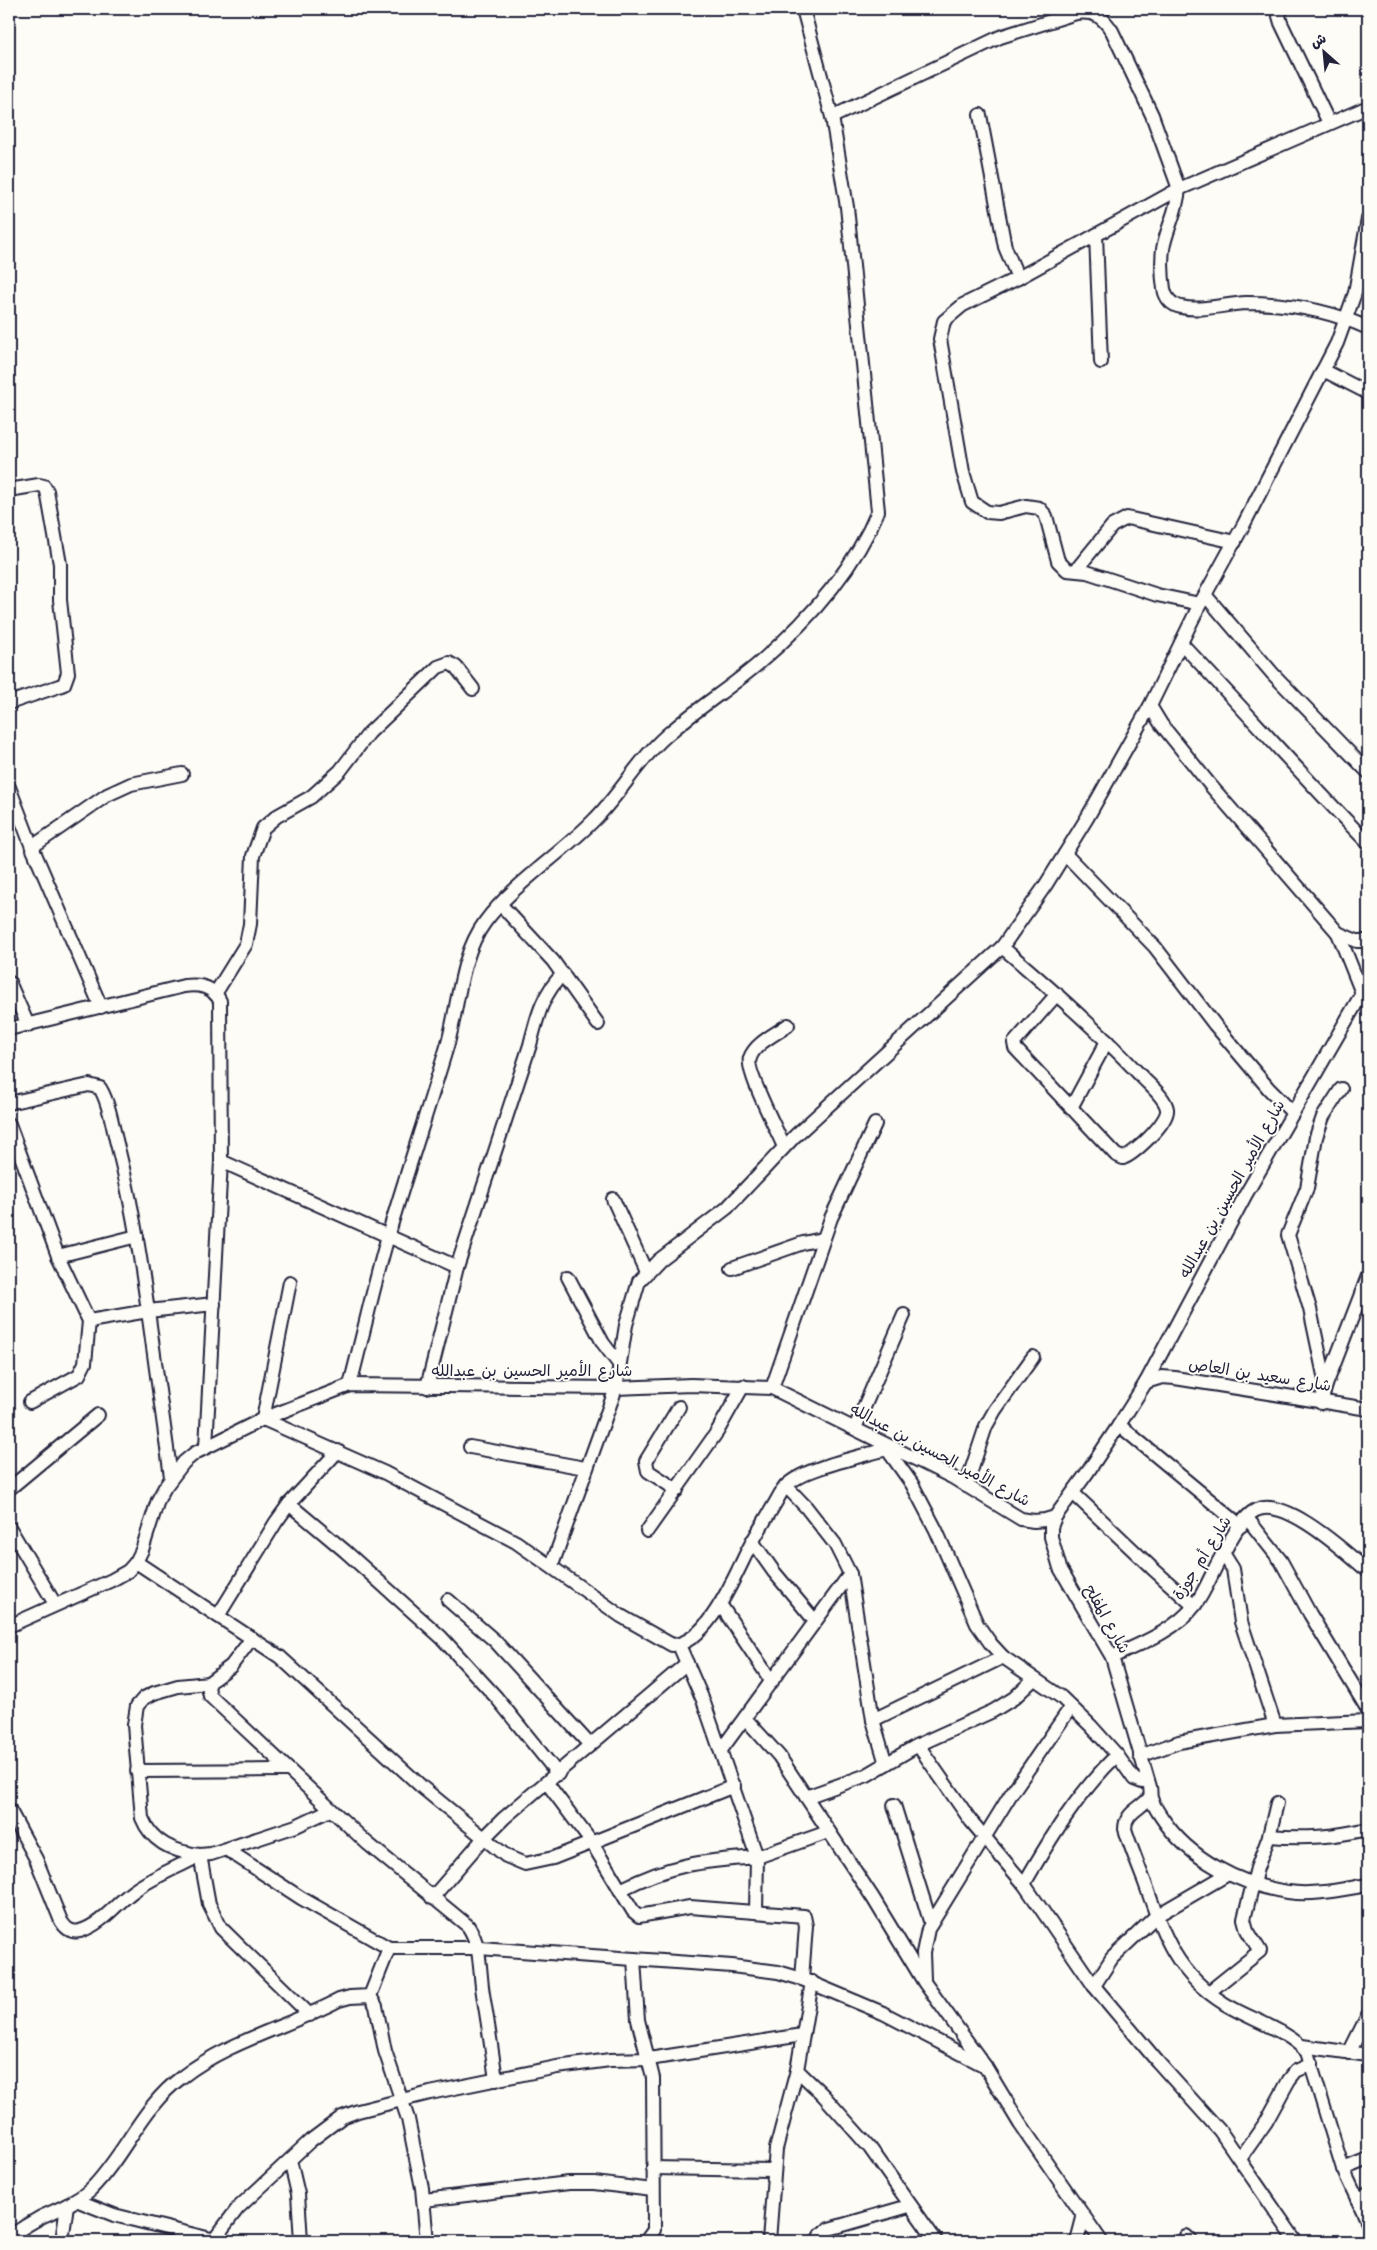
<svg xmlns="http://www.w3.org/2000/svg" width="1377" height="2250" font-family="'Architects Daughter','Playpen Sans Arabic',sans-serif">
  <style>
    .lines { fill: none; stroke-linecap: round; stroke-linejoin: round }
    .minor-casing { stroke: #22223b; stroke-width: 16 }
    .minor { stroke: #fdfcf7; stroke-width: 12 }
    .labels { text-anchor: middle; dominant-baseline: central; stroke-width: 4; stroke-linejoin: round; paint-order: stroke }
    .street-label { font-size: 16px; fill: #22223b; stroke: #fdfcf7 }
  </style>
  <rect width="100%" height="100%" fill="#fdfcf7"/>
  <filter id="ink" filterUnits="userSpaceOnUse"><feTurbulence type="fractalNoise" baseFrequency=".02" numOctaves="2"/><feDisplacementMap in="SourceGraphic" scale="10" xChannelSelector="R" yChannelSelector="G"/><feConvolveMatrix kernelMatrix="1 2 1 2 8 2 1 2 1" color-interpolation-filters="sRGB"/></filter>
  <g filter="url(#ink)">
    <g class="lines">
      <g class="minor-casing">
        <g id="minor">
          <path d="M1281,9l-2,7 2,7 48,100"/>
          <path d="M1368,107l-189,82c-2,22 -10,34 -15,55 -3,12 -2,32 0,45 2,10 8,16 17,18 20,5 44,-3 65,-4 41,0 85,8 122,25"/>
          <path d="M980,115l25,132 13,31"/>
          <path d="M832,117l168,-80 76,-24c19,-2 26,3 36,18l40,84 27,74 -161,89 -55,27 -19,16 -4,18 23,133 9,30 15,10 12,1 27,-7 13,2 7,8 12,45 9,9 20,2 70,23 43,9"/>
          <path d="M1096,235l5,127"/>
          <path d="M1323,370l45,23"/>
          <path d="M9,490l30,-5 5,1 3,5 13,73v36l8,73 -4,11 -5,2 -50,17"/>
          <path d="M1076,570l36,-44 15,-8 108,24"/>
          <path d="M1206,596l67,78 95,98"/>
          <path d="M1181,643c63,66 123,135 187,200"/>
          <path d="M1150,706l11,18 50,62 127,147 24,60"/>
          <path d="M9,787l23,60 69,160"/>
          <path d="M32,847l75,-52 24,-11 51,-10"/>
          <path d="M1065,854l90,93 60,78 54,64 24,24"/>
          <path d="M501,905l52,56 45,63"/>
          <path d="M1338,933l19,8h11"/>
          <path d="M1002,947c48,41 96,83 139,129 8,9 24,21 26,33 2,13 -33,45 -44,49l-7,-3 -101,-107 -1,-5 43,-49"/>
          <path d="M9,982l19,43"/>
          <path d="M215,994l31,-50 4,-20 3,-68 10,-28 14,-12 34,-19 29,-26 29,-38 69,-66 11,-4 7,4 17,22"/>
          <path d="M9,1029l175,-43c15,-2 29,0 36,15l1,160 -15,286"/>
          <path d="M9,1103l80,-18 11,3c9,15 12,35 16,52 15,56 24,113 32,171l66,-7"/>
          <path d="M1072,1106l35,-65"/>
          <path d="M9,1124l49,132 31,65 -4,42 -6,12 -49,27"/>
          <path d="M784,1147c-6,-15 -39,-77 -34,-89 5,-15 26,-24 38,-33"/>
          <path d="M221,1161l236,106"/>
          <path d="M613,1199l33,73"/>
          <path d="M58,1256l79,-20"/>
          <path d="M732,1268l71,-25 19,-4"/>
          <path d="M568,1277l35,66 16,21"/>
          <path d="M89,1321l59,-10 23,166"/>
          <path d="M1146,1382l16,-5 13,1 193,31"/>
          <path d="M350,1385c13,-50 24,-100 38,-149 19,-65 41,-129 60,-193 11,-40 12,-87 37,-121 27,-37 76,-68 109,-102 29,-29 46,-64 80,-91 27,-23 57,-42 84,-65 49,-42 95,-92 120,-153l-31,-304 -15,-90 -29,-108"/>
          <path d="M1326,1385l-16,-76 -22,-74 19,-47 9,-51 7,-20 18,-28"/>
          <path d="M427,1387l30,-120 73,-222c7,-27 12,-51 33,-71"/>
          <path d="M772,1388l59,-170 44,-94"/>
          <path d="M1321,1403l5,-18 42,-109"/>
          <path d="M263,1419l122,54 131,69 105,74 51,29c36,-1 63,-70 77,-97 8,-15 17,-29 25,-43 4,-6 7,-14 12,-19 18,-19 80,-30 107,-39"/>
          <path d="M263,1419l27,-137"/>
          <path d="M1119,1425l122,101"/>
          <path d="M855,1428l49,-113"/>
          <path d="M470,1447l115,21"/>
          <path d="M887,1449l25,35 24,46 41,94 14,20 12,13 58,40 30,29 26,29 17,24 8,3 5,-3"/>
          <path d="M786,1486l20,21 29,37 15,30 23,146 13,44"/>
          <path d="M966,1486l20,-60 9,-16 38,-53"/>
          <path d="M9,1489l89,-74"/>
          <path d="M677,1490l-29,-19 -2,-10 33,-54"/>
          <path d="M1073,1493l79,75 42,38"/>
          <path d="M289,1504l56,47 96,86 55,60 62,77"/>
          <path d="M1055,1517l-4,10v10l9,31 52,89 38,130c1,4 0,7 1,11 2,7 7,14 11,20 27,41 78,67 126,74 26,4 55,-3 80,-7"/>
          <path d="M1247,1518l34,43 29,53 58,96"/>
          <path d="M9,1527l46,77"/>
          <path d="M647,1531l70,-99 26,-46"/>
          <path d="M752,1541l22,31 41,49"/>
          <path d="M1223,1553l10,16 8,53 34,103"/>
          <path d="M136,1562l144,95 143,131 83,68 19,8 28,-6 181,-72"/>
          <path d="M552,1565l64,-177 10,-63 13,-44 20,-21 68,-52 68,-72 207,-189 43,-61 42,-68 63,-112 50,-102 44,-80 93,-181 18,-50 13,-74"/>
          <path d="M448,1600l47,41 95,104"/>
          <path d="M720,1604l52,78"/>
          <path d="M218,1616l58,-94 13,-18 49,-53"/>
          <path d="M9,1626l103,-46 16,-9 8,-9 6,-12 16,-50 7,-13 19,-25 11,-9 68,-34 87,-34 266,3 75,-3 81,3 180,89 69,42 13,2 11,-1 10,-3 32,-44 32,-48 27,-43 100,-188 122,-211"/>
          <path d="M252,1638l-21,28 -20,15 -3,6 2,9 157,147 101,83c14,21 11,44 15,68 5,29 9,57 13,86"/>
          <path d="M679,1645l24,55 54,157 71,-25"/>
          <path d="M1112,1657c28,-13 63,-26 83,-52 12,-16 18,-36 29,-53 7,-13 18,-35 32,-42 30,-14 90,43 112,61"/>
          <path d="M209,1683l-31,3 -24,7 -10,5 -7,8 -3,19 8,93c10,25 32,34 58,37l9,49 12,24 89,87"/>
          <path d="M745,1718l34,38 94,142 51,84 61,84 35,58 81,117"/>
          <path d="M873,1720l130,-63"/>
          <path d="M918,1745l53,76 53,63 70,102 63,75 63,70 76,110"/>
          <path d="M721,1750l129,-176"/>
          <path d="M1140,1756l39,-14 96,-17 93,-4"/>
          <path d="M137,1771l152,-1"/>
          <path d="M547,1783l45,60 41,68 6,5 51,-9 114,9 2,10 -4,53"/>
          <path d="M806,1797l61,-22 51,-30 75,-34 21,-13 20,-19"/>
          <path d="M1150,1797c-9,12 -25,15 -25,32 6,19 13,36 20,54 18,51 31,91 80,121 26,16 61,25 82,48l36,117 25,53"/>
          <path d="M894,1805l37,119"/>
          <path d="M9,1809l27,50 25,62c5,8 10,12 19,10 23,-7 37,-29 55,-41 20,-14 44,-23 65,-35l11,-1 85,-28 34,-16"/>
          <path d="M1269,1836c36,3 64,1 99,-7"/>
          <path d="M226,1849l75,49 88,50h90l253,18 46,6 24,7 81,34 102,53"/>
          <path d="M1024,1884c27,-47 54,-91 93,-129"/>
          <path d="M620,1890c50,-26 82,-29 137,-33l-1,55"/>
          <path d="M432,1898l51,-59 21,-21 183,-155"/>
          <path d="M634,1959l4,61 15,58 1,145v7l-8,11"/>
          <path d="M924,1979l-1,-26 5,-24 83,-135 60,-87"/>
          <path d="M812,1982l-15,88 26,25 47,53 66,93"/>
          <path d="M1094,1986l18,-28 44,-42 72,-42"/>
          <path d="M1209,1992l51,-41 -13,-21 -3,-11 13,-51 12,-32 8,-33"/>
          <path d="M370,1996l6,10 9,45 23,68 14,69 5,53"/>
          <path d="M1302,2046l66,9"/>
          <path d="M1349,2053l19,-38"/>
          <path d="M1240,2159l26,-37 23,-42 7,-9 16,-7"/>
          <path d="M290,2160l8,34 3,47"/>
          <path d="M653,2168l121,2"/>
          <path d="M1343,2169l25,-10"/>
          <path d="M1357,2199l11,-6"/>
          <path d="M76,2200l38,15 105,26"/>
          <path d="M424,2200l145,-17h25l59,7"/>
          <path d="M1186,2236l5,5"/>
          <path d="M9,2237c10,-7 21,-14 32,-20 18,-8 36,-15 50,-28 34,-34 51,-83 91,-112 46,-36 106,-50 157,-77l11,-3 20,-1 19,-48"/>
          <path d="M62,2241l5,-36"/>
          <path d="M213,2241l25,-33 72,-67 32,-24 16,-6 72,-18 127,-26 53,-7 39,-1 153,-24"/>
          <path d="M769,2241l7,-92 21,-79"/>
          <path d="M817,2241l4,-7 8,-5 80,-23"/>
          <path d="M1077,2241l6,-23"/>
        </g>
      </g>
      <use href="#minor" class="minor"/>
    </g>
  </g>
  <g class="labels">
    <g class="street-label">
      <text transform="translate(1232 1189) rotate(-61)">شارع الأمير الحسين بن عبدالله</text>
      <text x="532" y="1371">شارع الأمير الحسين بن عبدالله</text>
      <text transform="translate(1260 1375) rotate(9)">شارع سعيد بن العاص</text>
      <text transform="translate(940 1455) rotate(28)">شارع الأمير الحسين بن عبدالله</text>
      <text transform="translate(1202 1558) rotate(-58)">شارع أم جوزة</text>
      <text transform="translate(1107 1619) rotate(61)">شارع المفلح</text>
    </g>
  </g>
  <rect width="1377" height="2250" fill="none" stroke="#fdfcf7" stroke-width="30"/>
  <rect x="15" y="15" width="1347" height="2220" fill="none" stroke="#22223b" stroke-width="2" filter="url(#ink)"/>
  <g transform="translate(1324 52) rotate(333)" stroke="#fdfcf7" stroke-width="4" paint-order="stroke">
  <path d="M0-4L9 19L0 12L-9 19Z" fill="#22223b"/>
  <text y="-8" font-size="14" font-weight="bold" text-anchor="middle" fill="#22223b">ش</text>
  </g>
</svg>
